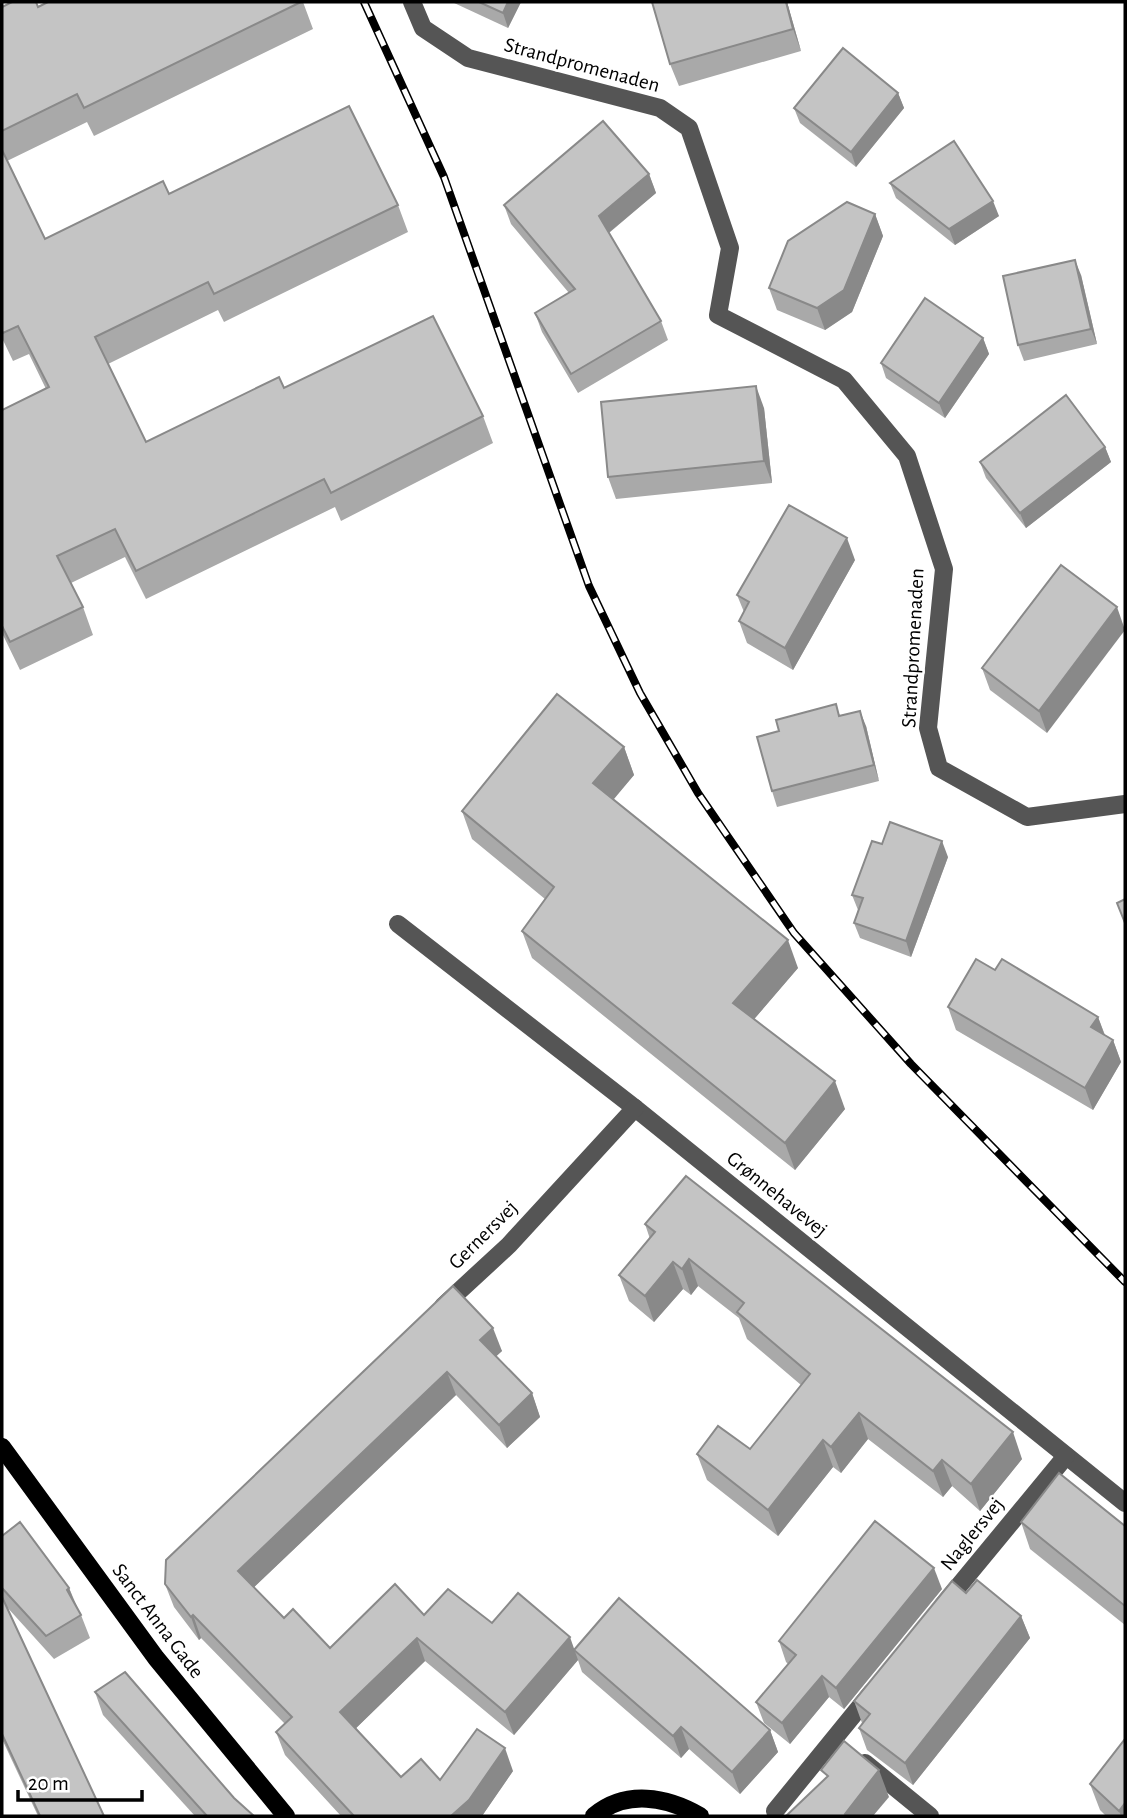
<svg xmlns="http://www.w3.org/2000/svg" width="1127" height="1818" font-family="'Alegreya Sans',sans-serif">
  <style>
    .lines { fill: none; stroke-linecap: round; stroke-linejoin: round }
    .minor { stroke: #555; stroke-width: 18 }
    .major { stroke: #000; stroke-width: 18 }
    .rail-casing { stroke: #000; stroke-width: 8 }
    .rail { stroke: #fff; stroke-width: 5; stroke-dasharray: 16; stroke-linecap: butt }
    .wall { fill: #a9a9a9 }
    .shaded-wall { fill: #898989 }
    .building { fill: #c4c4c4; stroke: #898989; stroke-width: 2 }
    .labels { text-anchor: middle; dominant-baseline: central; stroke-width: 5; stroke-linejoin: round; paint-order: stroke }
    .street-label { font-size: 21px; fill: #000; stroke: #fff }
  </style>
  <rect width="100%" height="100%" fill="#fff"/>
  <g class="lines">
    <g class="minor">
      <path d="M412,2l11,26 45,30 192,50 29,20 41,120 -12,67 126,65 63,76 37,113 -16,159 11,40 88,49 98,-13"/>
      <path d="M398,924l237,184 490,395"/>
      <path d="M443,1306l66,-61 126,-137"/>
      <path d="M943,1605l123,-149"/>
      <path d="M865,1763l65,53"/>
      <path d="M775,1811l97,-119"/>
    </g>
    <g class="major">
      <path d="M2,1447l154,211 130,158"/>
      <path d="M594,1816c32,-27 73,-19 106,0"/>
    </g>
    <g class="rail-casing">
      <path id="rail" d="M364,2l80,175 145,409 51,107 58,100 96,140 117,131 214,218"/>
    </g>
    <use href="#rail" class="rail"/>
  </g>
  <g class="wall">
    <path d="M48,2h255l10,27 -219,107 -7,-14 -80,39 38,78 124,-45 229,11 10,27 -184,90 -6,-12 -110,54 38,78 138,-54 199,28 10,27 -152,78 -6,-14 -189,92 -21,-42 -54,26 12,24 10,28 -73,35 -18,-37v-223l44,-21 -17,-35 -16,7 -11,-23v-331h36z"/>
    <path d="M452,2h69l-13,26z"/>
    <path d="M652,2h135l14,49 -122,35 -9,-22z"/>
    <path d="M898,93l6,15 -48,59 -56,-44 -6,-15z"/>
    <path d="M649,174l7,19 -47,40 52,88 7,19 -90,53 -36,-61 -7,-19 34,-20 -58,-69 -7,-19z"/>
    <path d="M890,183l109,33 -44,29 -59,-47z"/>
    <path d="M875,214l8,22 -31,76 -27,18 -48,-20 -8,-22z"/>
    <path d="M1081,275l16,69 -73,17 -6,-16z"/>
    <path d="M983,338l6,16 -44,64 -59,-40 -5,-15z"/>
    <path d="M764,408l8,75 -156,16 -8,-22z"/>
    <path d="M1105,447l6,15 -85,66 -40,-50 -6,-16z"/>
    <path d="M855,560l-62,110 -46,-27 -8,-22 5,-9 -7,-17z"/>
    <path d="M1061,565l-14,168 -57,-43 -8,-22z"/>
    <path d="M841,716l25,10 13,55 -102,26 -5,-16z"/>
    <path d="M624,747l10,28 -21,24 185,169 -44,51 91,90 -50,61 -263,-212 -10,-27 23,-32 -73,-60 -10,-28z"/>
    <path d="M882,844l66,13 -37,100 -51,-19 -6,-15 4,-13 -6,-15z"/>
    <path d="M995,970l103,47 7,18 8,5 8,22 -28,48 -137,-80 -8,-23z"/>
    <path d="M645,1224l377,235 -42,52 -28,-25 -9,11 -75,-58 -27,34 -8,-6 -55,69 -71,-56 -10,-26 53,-5 51,-64 -54,-46 -8,-21 -41,-32 -7,9 -8,-6 -29,33 -25,-21 -10,-26 31,-36z"/>
    <path d="M453,1286l49,65 -6,5 36,37 8,24 -33,31 -51,-53 -202,192 30,31 46,30 94,-33 68,8 82,26 196,81 8,22 -38,42 -51,-45 -8,9 -99,-86 -4,-12 -64,75 -89,-74 -69,67 45,49 39,3 73,-9 -31,45h-141l-56,-61 -9,-23 9,-8 -84,-86 -2,2 -25,-33 -9,-23z"/>
    <path d="M1021,1522l104,4v99l-95,-76z"/>
    <path d="M2,1536l67,52 7,16 5,11 9,23 -36,21 -48,-53 98,210h-66l-36,-77z"/>
    <path d="M942,1589l-98,120 -15,-12 -39,47 -26,-21 -8,-21 32,-38 -2,-2 -7,-21z"/>
    <path d="M966,1593l55,23 9,22 -117,147 -46,-35 -8,-22 3,-5 -8,-22z"/>
    <path d="M95,1692l139,106 20,18h-59l-92,-101z"/>
    <path d="M1090,1784l35,32h-19l-6,-6z"/>
  </g>
  <g class="shaded-wall">
    <path d="M508,2h13l-13,26 -5,-15z"/>
    <path d="M786,2h1l14,49 -8,-22z"/>
    <path d="M898,93l6,15 -48,59 -5,-15z"/>
    <path d="M649,174l7,19 -50,42 -7,-19z"/>
    <path d="M993,201l6,15 -44,29 -6,-16z"/>
    <path d="M875,214l8,22 -31,76 -27,18 -8,-22z"/>
    <path d="M1075,260l6,15 16,69 -6,-15z"/>
    <path d="M983,338l6,16 -44,64 -6,-15z"/>
    <path d="M756,386l8,22 8,75 -8,-22z"/>
    <path d="M1105,447l6,15 -85,66 -6,-15z"/>
    <path d="M847,538l8,22 -62,110 -8,-22z"/>
    <path d="M1117,607l8,23 -78,103 -8,-22z"/>
    <path d="M860,711l6,15 13,55 -5,-16z"/>
    <path d="M624,747l10,28 -30,36 -11,-28z"/>
    <path d="M942,841l6,16 -37,100 -5,-16z"/>
    <path d="M788,940l10,28 -54,63 -11,-28z"/>
    <path d="M1098,1017l8,22 -15,-12z"/>
    <path d="M1113,1040l8,22 -28,48 -8,-22z"/>
    <path d="M835,1081l10,28 -50,61 -10,-27z"/>
    <path d="M689,1259l9,27 -7,9 -9,-26z"/>
    <path d="M673,1262l10,27 -29,33 -9,-26z"/>
    <path d="M493,1328l9,23 -13,12 -9,-23z"/>
    <path d="M447,1372l9,23 -209,199 -9,-23z"/>
    <path d="M532,1393l8,24 -33,31 -8,-23z"/>
    <path d="M859,1413l9,26 -27,34 -10,-26z"/>
    <path d="M1013,1432l9,27 -42,52 -9,-27z"/>
    <path d="M823,1440l10,27 -55,69 -10,-26z"/>
    <path d="M942,1460l10,26 -9,11 -10,-26z"/>
    <path d="M934,1568l8,21 -98,120 -8,-21z"/>
    <path d="M69,1588l9,23 -11,-21z"/>
    <path d="M193,1615l8,23 -2,2 -8,-23z"/>
    <path d="M1021,1616l9,22 -117,147 -8,-22z"/>
    <path d="M570,1637l8,23 -64,75 -9,-23z"/>
    <path d="M417,1638l8,23 -76,74 -9,-23z"/>
    <path d="M822,1676l7,21 -39,47 -8,-21z"/>
    <path d="M681,1727l8,22 -8,9 -8,-22z"/>
    <path d="M770,1730l8,22 -38,42 -8,-22z"/>
    <path d="M505,1748l8,23 -31,45h-31z"/>
    <path d="M879,1770l10,27 -16,19h-27l-1,-2z"/>
    <path d="M1125,1803v13h-4l-2,-5z"/>
  </g>
  <g class="building">
    <path d="M12,2h24l2,5 10,-5h253l-217,106 -7,-14 -75,37v-124z"/>
    <path d="M479,2h29l-5,11z"/>
    <path d="M652,2h134l7,27 -123,35z"/>
    <path d="M843,48l55,45 -47,59 -57,-44z"/>
    <path d="M349,106l49,99 -184,89 -6,-12 -113,55 51,105 133,-65 5,11 149,-72 50,100 -152,77 -7,-14 -188,92 -21,-42 -58,27 26,51 -73,35 -8,-16v-216l47,-23 -31,-61 -15,7 -1,-2v-181l43,89 118,-58 6,13z"/>
    <path d="M603,121l46,53 -50,42 62,105 -90,53 -36,-61 40,-24 -71,-84z"/>
    <path d="M954,141l39,60 -44,28 -59,-46z"/>
    <path d="M847,202l28,12 -31,76 -27,18 -48,-20 19,-47z"/>
    <path d="M1075,260l16,69 -73,16 -15,-69z"/>
    <path d="M925,298l58,40 -44,65 -58,-40z"/>
    <path d="M756,386l8,75 -156,16 -7,-75z"/>
    <path d="M1066,395l39,52 -85,66 -40,-51z"/>
    <path d="M789,505l58,33 -62,110 -46,-27 10,-19 -12,-7z"/>
    <path d="M1061,565l56,42 -78,104 -57,-43z"/>
    <path d="M557,694l67,53 -31,36 195,157 -55,63 102,78 -50,62 -263,-212 32,-44 -92,-76z"/>
    <path d="M836,704l3,12 21,-5 14,54 -102,26 -15,-54 22,-6 -3,-11z"/>
    <path d="M890,822l52,19 -36,100 -52,-18 9,-25 -11,-3 20,-54 10,3z"/>
    <path d="M1125,899v24l-8,-20z"/>
    <path d="M976,959l19,11 7,-11 96,58 -7,10 22,13 -28,48 -137,-81z"/>
    <path d="M686,1176l327,256 -42,52 -29,-24 -9,11 -74,-58 -28,34 -8,-7 -55,70 -71,-56 21,-28 32,23 60,-75 -73,-62 7,-9 -55,-44 -7,10 -9,-7 -28,34 -26,-21 36,-43 -10,-8z"/>
    <path d="M453,1286l40,42 -13,12 52,53 -33,32 -52,-53 -209,199 46,47 9,-9 37,39 65,-64 29,31 24,-26 44,34 26,-30 52,44 -65,75 -88,-74 -77,74 61,65 20,-18 19,21 37,-51 28,19 -36,52 -18,16h-97l-78,-84 16,-15 -99,-102 -2,2 -26,-33 1,-24z"/>
    <path d="M1059,1473l66,53v80l-104,-84z"/>
    <path d="M875,1521l59,47 -98,120 -14,-12 -40,47 -26,-21 40,-47 -17,-14z"/>
    <path d="M20,1522l49,66 -2,2 14,25 -35,21 -44,-48v-52z"/>
    <path d="M977,1580l44,36 -116,147 -46,-35 11,-14 -16,-13 98,-120 14,12z"/>
    <path d="M2,1597l102,219h-64l-38,-82z"/>
    <path d="M619,1598l151,132 -38,42 -51,-45 -8,9 -99,-86z"/>
    <path d="M125,1672l109,126 20,18h-47l-112,-124z"/>
    <path d="M1125,1739v64l-6,8 -29,-27z"/>
    <path d="M844,1741l35,29 -34,44 3,2h-62l42,-40 -7,-6z"/>
  </g>
  <g class="labels">
    <g class="street-label">
      <text transform="translate(582 65) rotate(15)">Strandpromenaden</text>
      <text transform="translate(913 648) rotate(-87)">Strandpromenaden</text>
      <text transform="translate(777 1194) rotate(39)">Grønnehavevej</text>
      <text transform="translate(483 1235) rotate(-45)">Gernersvej</text>
      <text transform="translate(972 1534) rotate(-51)">Naglersvej</text>
      <text transform="translate(158 1621) rotate(53)">Sanct Anna Gade</text>
    </g>
  </g>
  <rect width="1127" height="1818" fill="none" stroke="#000000" stroke-width="7"/>
  <path d="M18 1790v10h124v-10" fill="none" stroke="#000000" stroke-width="3.5"/>
  <text x="28" y="1790" font-size="21" fill="#000000" stroke="#ffffff" stroke-width="5" paint-order="stroke">20 m</text>
</svg>
